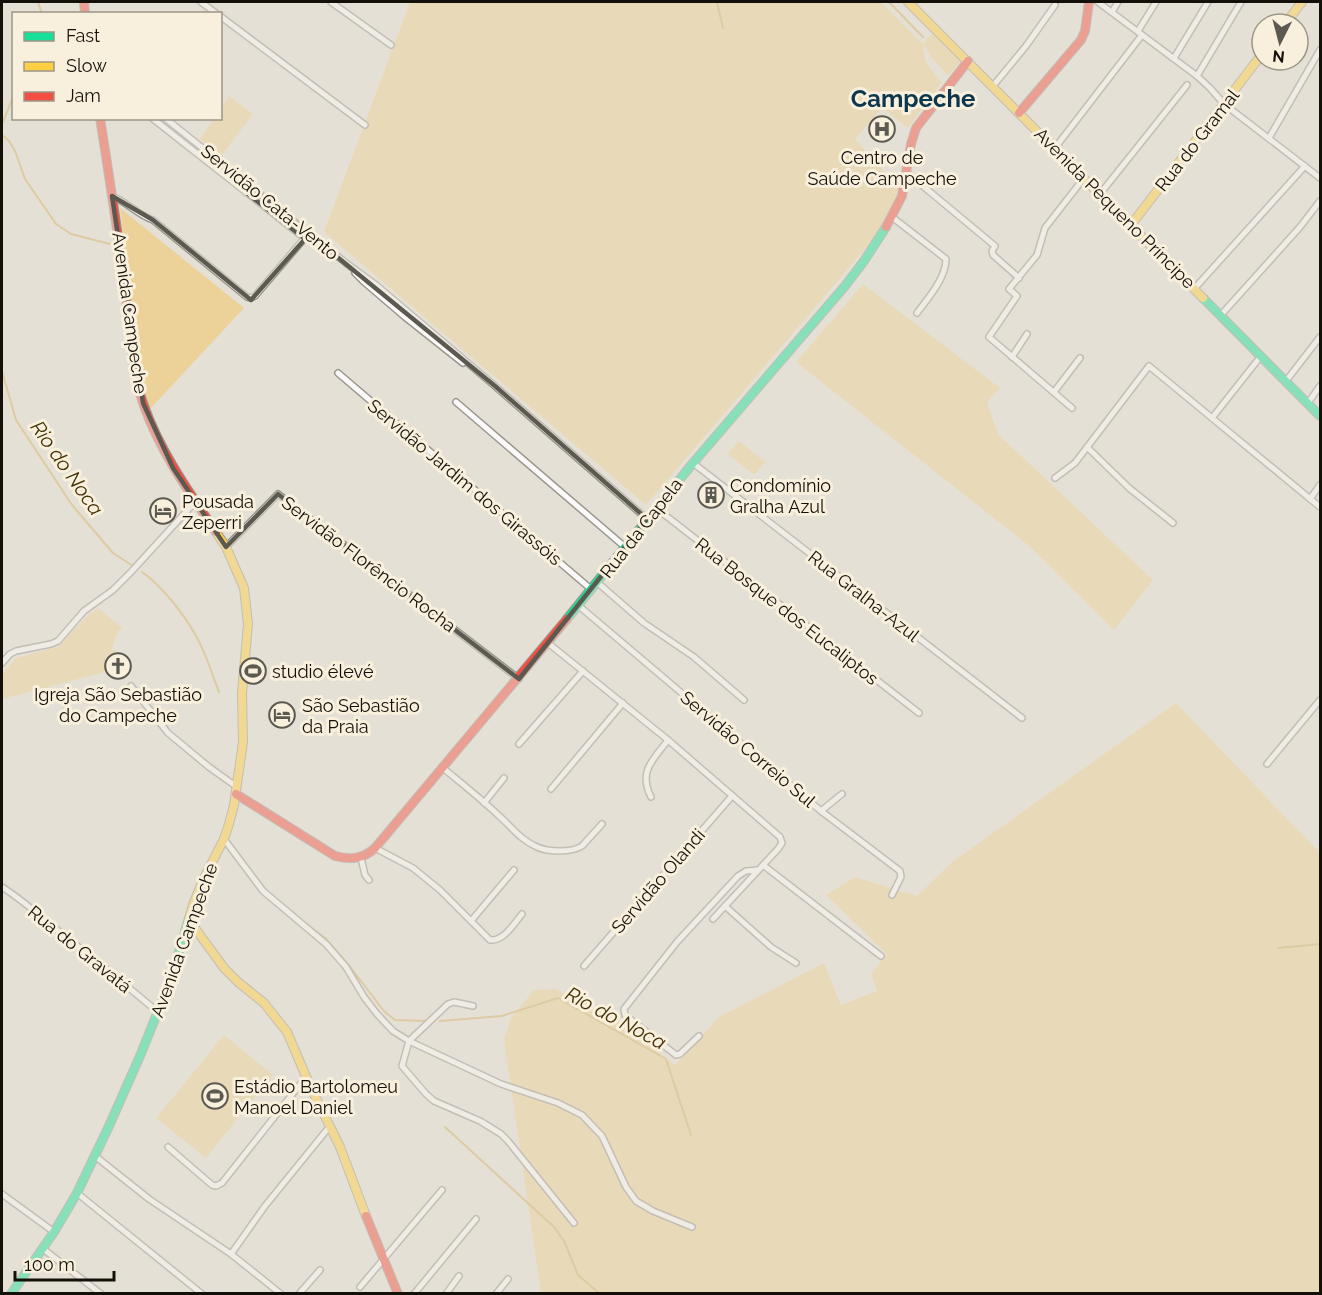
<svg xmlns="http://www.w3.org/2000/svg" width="1322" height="1295" font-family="Raleway,sans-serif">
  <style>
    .green { fill: #ecd298 }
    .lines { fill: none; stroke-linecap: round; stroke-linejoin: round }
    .stream { stroke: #d1b266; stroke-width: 2 }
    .street-casing { stroke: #9a968e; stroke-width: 8 }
    .fast-casing { stroke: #9a968e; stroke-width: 10 }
    .slow-casing { stroke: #9a968e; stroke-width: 10 }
    .jam-casing { stroke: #9a968e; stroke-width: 10 }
    .street { stroke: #fbfaf9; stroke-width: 5 }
    .fast { stroke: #16e098; stroke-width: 8 }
    .slow { stroke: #ffcf43; stroke-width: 8 }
    .jam { stroke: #f24e42; stroke-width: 8 }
    .marked { fill: none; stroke: #5c5951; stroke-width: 4.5; stroke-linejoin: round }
    .labels { text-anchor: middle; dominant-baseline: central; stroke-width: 6; stroke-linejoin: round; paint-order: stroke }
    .street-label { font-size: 18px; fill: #13100a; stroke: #f8efdc }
    .poi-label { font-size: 18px; fill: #13100a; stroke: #f8efdc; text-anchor: start }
    .water-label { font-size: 20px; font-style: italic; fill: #433205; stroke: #f8efdc }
    .district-label { font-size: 24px; font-weight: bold; fill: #0c374d; stroke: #f8efdc }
  </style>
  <rect width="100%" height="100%" fill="#e5e0d5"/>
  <g class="green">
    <path d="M410,2h471l42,42 9,-11 29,28 -13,15 -17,-19 -7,-12c-2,17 8,25 18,37l-34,46 -26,-20 -27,31 44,49 -8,24 -15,24 -230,269 -322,-273z"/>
    <path d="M229,96l24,18 -32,42 -21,-17 14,-20 6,-1 1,-9z"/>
    <path d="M120,208l124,100 -94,101 -9,-28z"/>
    <path d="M863,284l137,104 -13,14 11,32 155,146 -39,50 -86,-85 -232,-183z"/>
    <path d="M739,441l26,21 -11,13 -26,-21z"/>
    <path d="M98,608l24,20 -6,8 -4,13 4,2 -7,20 -107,28v-25l14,-16 41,-11 32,-33z"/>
    <path d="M1176,703l144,150v440h-779l-37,-254 7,-21 23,-28 21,-1 57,27 63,49 44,-48 105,-54 17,42 36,-14 -6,-17 16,-20 -61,-59 29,-18 62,19 35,-34z"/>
    <path d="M224,1035l49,40 -67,83 -50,-40z"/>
  </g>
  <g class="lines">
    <g class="stream">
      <path d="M38,2l4,12"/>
      <path d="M717,2l6,26"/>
      <path d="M889,2l34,35"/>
      <path d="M2,124l12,-29"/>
      <path d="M2,135l7,6 6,10 10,28 31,45 15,10 39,10"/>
      <path d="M2,371l14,49 56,85 41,48 20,13"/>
      <path d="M142,572c20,14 42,42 54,64 10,17 16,38 23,56"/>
      <path d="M302,921l23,17 22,25 37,48 11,9 32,1"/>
      <path d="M1278,948l42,-4"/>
      <path d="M440,1021l62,-5 56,-18 108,61 25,76"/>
      <path d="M445,1127l109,100 10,14 14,34 22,19"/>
    </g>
    <g class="street-casing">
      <g id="street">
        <path d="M201,2l16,12"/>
        <path d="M331,2l60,43"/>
        <path d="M1098,2l99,74 13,12 14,16 96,74"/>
        <path d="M1112,12l6,-10"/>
        <path d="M220,16l145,109"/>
        <path d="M1138,31l18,-29"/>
        <path d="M1174,58l34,-56"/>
        <path d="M1197,76l44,-74"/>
        <path d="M993,86l33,-40 29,-41"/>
        <path d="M165,118l181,145 30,22 119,101 152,133"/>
        <path d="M1269,138l51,-88"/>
        <path d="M1055,148l87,-113"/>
        <path d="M906,172l89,74 -3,5 1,4 26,23"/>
        <path d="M1100,194l87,-109"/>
        <path d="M112,196c15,6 26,19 41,24l94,77 4,1 4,-2 48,-56v-3l-151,-119"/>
        <path d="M892,217l54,42c0,19 -18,39 -29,54"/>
        <path d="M355,273l8,8 42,36 58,46"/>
        <path d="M1194,289l111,-123"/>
        <path d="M1221,315l79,-88 20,-26"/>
        <path d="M1012,357l15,-23"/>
        <path d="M338,373l254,217"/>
        <path d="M1286,381l34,-44"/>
        <path d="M1054,392l26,-34"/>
        <path d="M456,402l169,145"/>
        <path d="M1308,403l12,-17"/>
        <path d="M1072,408l-83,-71 28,-41 -8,-7 28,-34 8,-27 39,-50"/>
        <path d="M1212,418l108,89"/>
        <path d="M1087,447l42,41 44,35"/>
        <path d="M693,463l329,255"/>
        <path d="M1055,478l20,-15 74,-97 63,52 49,-62"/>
        <path d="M1310,499l10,-14"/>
        <path d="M656,508l263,205"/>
        <path d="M226,547l52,-53 241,185"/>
        <path d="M598,583l46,40 50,34 50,43"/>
        <path d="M579,606l242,205 79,60 1,6 -9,18"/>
        <path d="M548,643l120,97 112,97 2,6 -4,6 -65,70"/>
        <path d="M2,663l8,-9 6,-3 35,-7 7,-3 26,-30 29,-21 18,-18 64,-70"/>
        <path d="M131,686l37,47 41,34 28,20"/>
        <path d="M519,744l64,-73"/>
        <path d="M1267,764l53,-64"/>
        <path d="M443,768c18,15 37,30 54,46 13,11 23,26 40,33 11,5 34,6 45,-1l20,-22"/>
        <path d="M551,789l72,-86"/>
        <path d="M651,797c-13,-26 2,-37 17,-57"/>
        <path d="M484,803l20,-25"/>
        <path d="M821,811l21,-17"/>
        <path d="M224,839l39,52 63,53 20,23 18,30 13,17 16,17 16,10 77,36 15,7 57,19 24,12 20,21 24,51 10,14 17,10 39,16"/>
        <path d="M375,848l38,20 27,22 50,50c14,1 24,-16 32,-26"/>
        <path d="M361,858l4,17 4,5"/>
        <path d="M763,865l118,91"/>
        <path d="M2,887c30,19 56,46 86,67l70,58"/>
        <path d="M725,906l46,41 25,16"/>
        <path d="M471,921l43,-51"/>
        <path d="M584,966l148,-170"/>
        <path d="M473,1006l-19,-4 -6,2 -39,37 -7,25 24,28 8,7 46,20 21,13 7,7 66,82"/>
        <path d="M699,1036l-19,18 -4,1 -51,-40 -1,-6 53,-67 61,-66 8,-5 12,-1"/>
        <path d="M168,1147l44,38 4,1 6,-3 84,-106"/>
        <path d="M95,1156l54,43 82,55 50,40"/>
        <path d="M77,1193l125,101"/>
        <path d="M2,1194l52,38"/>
        <path d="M42,1248l59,46"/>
        <path d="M231,1254l34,-48 65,-80"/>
        <path d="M360,1287l82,-97"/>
        <path d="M299,1294l21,-24"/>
        <path d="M414,1294l62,-75"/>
        <path d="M446,1294l13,-18"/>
        <path d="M496,1294l12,-15"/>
      </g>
    </g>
    <g class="fast-casing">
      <g id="fast">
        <path d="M1203,298l117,118"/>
        <path d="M567,619l126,-156 152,-177 19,-25 22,-34"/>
        <path d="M11,1294l43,-62 23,-39 32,-67 31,-70 31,-77 18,-61"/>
      </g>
    </g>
    <g class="slow-casing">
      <g id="slow">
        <path d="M908,2l295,296"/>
        <path d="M1285,24l17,-22"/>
        <path d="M1131,225l131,-171"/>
        <path d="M189,918l5,-16 10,-24 20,-39 5,-15 5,-19 9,-63 -1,-49 6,-69 -4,-36 -18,-41 -10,-15"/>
        <path d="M189,920l35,48 14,14 26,21 23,29 24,56 29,59 26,69"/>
      </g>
    </g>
    <g class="jam-casing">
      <g id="jam">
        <path d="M84,2l1,12"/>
        <path d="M1019,113l62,-73 4,-9 4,-29"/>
        <path d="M100,118c9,57 18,114 25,171 5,39 6,81 19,117 17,47 45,86 72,126"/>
        <path d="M886,227l16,-31 9,-52 5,-16 52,-67"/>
        <path d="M236,794l99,62c16,4 28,3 40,-8l192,-229"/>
        <path d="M366,1216l32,78"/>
      </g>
    </g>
    <use href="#street" class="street"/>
    <use href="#fast" class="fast"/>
    <use href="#slow" class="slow"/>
    <use href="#jam" class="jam"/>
  </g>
  <path d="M0 0H1322V1295H0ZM253,188l242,198 152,133 -128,160 -241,-185 -52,53 -53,-79 -30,-65 -31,-207 41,24 98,80 54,-61 -57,-45z" fill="#e5e0d5" fill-opacity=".55" fill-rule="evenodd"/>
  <path class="marked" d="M253,188l242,198 152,133 -128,160 -241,-185 -52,53 -53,-79 -30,-65 -31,-207 41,24 98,80 54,-61 -57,-45z"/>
  <defs>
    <g id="hospital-ring" transform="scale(1.35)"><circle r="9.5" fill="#f8efdc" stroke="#5c5951" stroke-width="1.5"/><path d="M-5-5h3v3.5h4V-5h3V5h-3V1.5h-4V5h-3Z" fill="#5c5951"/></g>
    <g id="building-ring" transform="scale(1.35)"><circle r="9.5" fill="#f8efdc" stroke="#5c5951" stroke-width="1.5"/><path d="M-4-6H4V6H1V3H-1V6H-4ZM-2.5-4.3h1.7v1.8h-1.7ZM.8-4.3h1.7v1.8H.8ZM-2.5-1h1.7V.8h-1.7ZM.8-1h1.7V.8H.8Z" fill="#5c5951"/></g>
    <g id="hotel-ring" transform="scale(1.35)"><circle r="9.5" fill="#f8efdc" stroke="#5c5951" stroke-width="1.5"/><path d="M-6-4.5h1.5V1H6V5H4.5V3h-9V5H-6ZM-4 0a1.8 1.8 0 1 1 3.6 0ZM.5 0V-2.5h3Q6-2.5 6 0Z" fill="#5c5951"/></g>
    <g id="church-ring" transform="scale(1.35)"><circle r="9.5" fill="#f8efdc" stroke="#5c5951" stroke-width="1.5"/><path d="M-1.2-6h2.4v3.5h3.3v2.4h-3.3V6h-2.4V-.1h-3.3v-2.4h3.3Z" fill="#5c5951"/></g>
    <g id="stadium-ring" transform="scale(1.35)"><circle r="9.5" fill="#f8efdc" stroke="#5c5951" stroke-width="1.5"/><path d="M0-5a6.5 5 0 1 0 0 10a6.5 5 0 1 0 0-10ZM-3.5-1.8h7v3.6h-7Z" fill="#5c5951"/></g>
  </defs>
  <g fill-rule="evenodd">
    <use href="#hospital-ring" x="882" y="129"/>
    <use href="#building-ring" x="711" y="495"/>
    <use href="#hotel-ring" x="163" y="511"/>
    <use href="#church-ring" x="118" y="666"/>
    <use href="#stadium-ring" x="253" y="671"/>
    <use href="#hotel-ring" x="282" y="715"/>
    <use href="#stadium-ring" x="215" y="1096"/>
  </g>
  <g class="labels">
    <g class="street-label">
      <text transform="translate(1197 140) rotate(-52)">Rua do Gramal</text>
      <text transform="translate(270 202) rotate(39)">Servidão Cata-Vento</text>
      <text transform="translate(1115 208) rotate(45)">Avenida Pequeno Príncipe</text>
      <text transform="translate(130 313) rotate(82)">Avenida Campeche</text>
      <text transform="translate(465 482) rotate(40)">Servidão Jardim dos Girassóis</text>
      <text transform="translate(641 528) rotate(-52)">Rua da Capela</text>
      <text transform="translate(369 564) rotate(37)">Servidão Florêncio Rocha</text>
      <text transform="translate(864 596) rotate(38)">Rua Gralha-Azul</text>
      <text transform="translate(787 611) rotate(38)">Rua Bosque dos Eucaliptos</text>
      <text transform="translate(748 749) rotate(40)">Servidão Correio Sul</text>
      <text transform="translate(658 881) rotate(-49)">Servidão Olandi</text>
      <text transform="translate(184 940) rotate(-70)">Avenida Campeche</text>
      <text transform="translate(80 949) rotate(39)">Rua do Gravatá</text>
    </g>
    <g class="poi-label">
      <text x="882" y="157" text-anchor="middle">Centro de<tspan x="882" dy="21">Saúde Campeche</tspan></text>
      <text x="730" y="485">Condomínio<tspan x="730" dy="21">Gralha Azul</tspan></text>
      <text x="182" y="501">Pousada<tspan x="182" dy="21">Zeperri</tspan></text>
      <text x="272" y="671">studio élevé</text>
      <text x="118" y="694" text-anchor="middle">Igreja São Sebastião<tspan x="118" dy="21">do Campeche</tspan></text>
      <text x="302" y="705">São Sebastião<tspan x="302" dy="21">da Praia</tspan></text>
      <text x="234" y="1086">Estádio Bartolomeu<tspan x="234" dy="21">Manoel Daniel</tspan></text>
    </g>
    <g class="water-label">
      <text transform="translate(67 468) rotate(55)">Rio do Noca</text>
      <text transform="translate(616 1018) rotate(28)">Rio do Noca</text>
    </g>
    <g class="district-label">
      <text x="913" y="98">Campeche</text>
    </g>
  </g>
  <rect width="1322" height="1295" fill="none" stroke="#13100a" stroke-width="6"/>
  <rect x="12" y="12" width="210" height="108" fill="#f8efdc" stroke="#9c9688" stroke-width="1.5"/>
  <rect x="24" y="32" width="30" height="9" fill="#16e098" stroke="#9c9688" stroke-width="1.5"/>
  <text x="66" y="42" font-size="18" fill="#13100a">Fast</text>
  <rect x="24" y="62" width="30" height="9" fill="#ffcf43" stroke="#9c9688" stroke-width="1.5"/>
  <text x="66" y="72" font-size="18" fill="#13100a">Slow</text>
  <rect x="24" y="92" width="30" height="9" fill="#f24e42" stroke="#9c9688" stroke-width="1.5"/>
  <text x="66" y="102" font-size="18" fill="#13100a">Jam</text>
  <g transform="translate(1280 42) rotate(186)"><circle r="28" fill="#f8efdc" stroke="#9c9688" stroke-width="1.5"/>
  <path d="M0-4.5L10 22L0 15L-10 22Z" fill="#5c5951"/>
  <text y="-9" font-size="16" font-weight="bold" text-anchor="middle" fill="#13100a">N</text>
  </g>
  <path d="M15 1271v9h99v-9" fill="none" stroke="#13100a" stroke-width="3"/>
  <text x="24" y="1271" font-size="18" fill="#13100a" stroke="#f8efdc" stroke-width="4.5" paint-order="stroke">100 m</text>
</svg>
